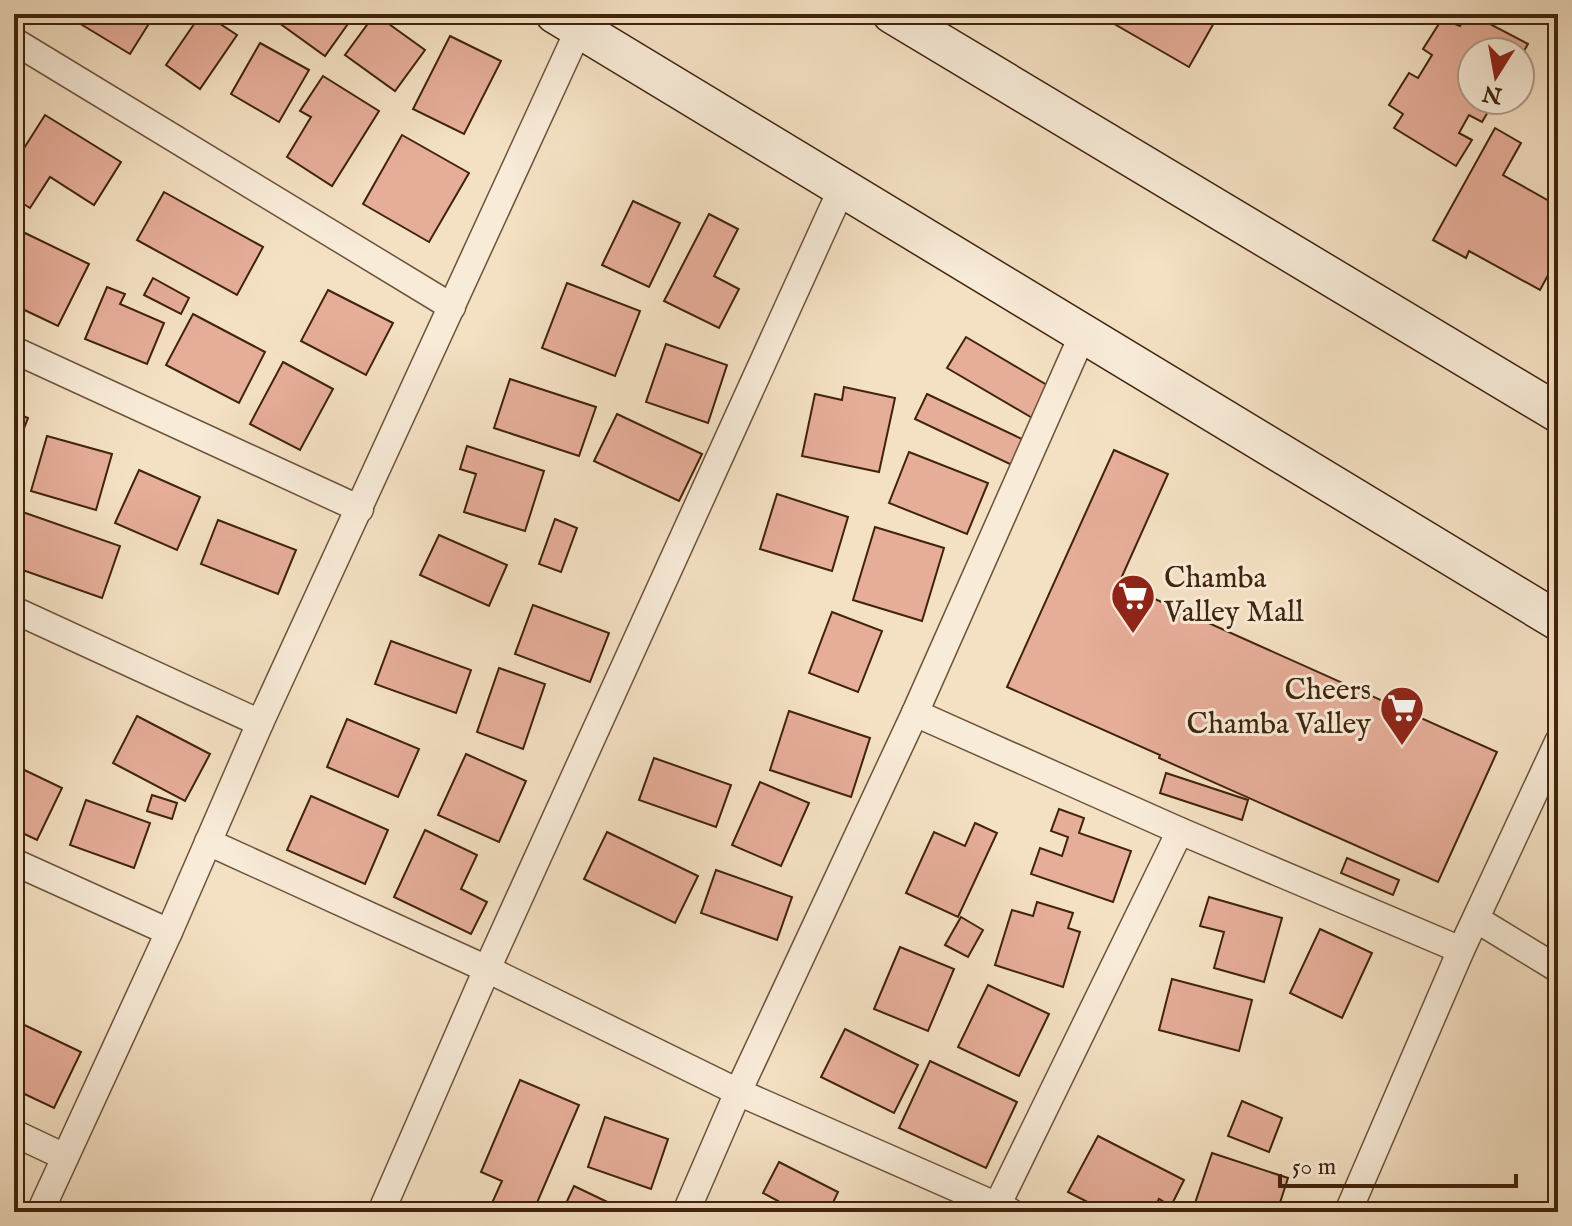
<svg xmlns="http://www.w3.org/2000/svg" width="1572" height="1226" font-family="'IM FELL English',serif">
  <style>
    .building { fill: #e6ad99; stroke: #40230c; stroke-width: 2 }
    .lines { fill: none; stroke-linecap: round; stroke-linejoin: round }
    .street-casing { stroke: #6d523a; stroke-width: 29 }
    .secondary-casing { stroke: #40230c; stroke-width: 41 }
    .street { stroke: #f8ebd8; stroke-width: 26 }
    .secondary { stroke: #f8ebd8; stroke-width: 38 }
    .labels { text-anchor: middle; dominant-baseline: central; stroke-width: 6; stroke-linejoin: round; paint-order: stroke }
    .poi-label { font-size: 30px; fill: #40230c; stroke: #f8ebd8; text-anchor: start }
  </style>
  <rect width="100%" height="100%" fill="#f4e0c3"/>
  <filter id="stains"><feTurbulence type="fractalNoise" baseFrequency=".0025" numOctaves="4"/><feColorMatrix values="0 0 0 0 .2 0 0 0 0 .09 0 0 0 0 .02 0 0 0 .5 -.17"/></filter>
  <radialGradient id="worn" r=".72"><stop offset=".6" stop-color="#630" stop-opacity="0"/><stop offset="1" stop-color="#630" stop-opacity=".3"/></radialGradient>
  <g class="building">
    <path d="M78,14h77l-25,40 -56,-34z"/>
    <path d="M201,14h4l32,21 -37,54 -34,-24z"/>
    <path d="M279,14h76l-30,42 -50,-36z"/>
    <path d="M375,14l50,36 -30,41 -50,-36z"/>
    <path d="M1097,14h122l-30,53z"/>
    <path d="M1466,14h5l57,30 -8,14v-6h-48v48h23l-13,22 -13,-7 -10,18 13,7 -16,26 -62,-38 9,-14 -14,-9 20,-32 9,5 14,-23 -9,-6 19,-30 18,7z"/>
    <path d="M450,36l51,25 -37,73 -51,-25z"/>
    <path d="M260,43l49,27 -30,52 -48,-28z"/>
    <path d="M323,76l56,35 -47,75 -45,-29 24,-40 -11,-6z"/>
    <path d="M45,115l76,47 -27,43 -44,-28 -20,31 -16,-10v-34z"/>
    <path d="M1495,128l26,15 -18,32 55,31v51l-18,33 -71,-39 -3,7 -33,-18z"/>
    <path d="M402,135l67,38 -40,69 -66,-38z"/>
    <path d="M164,192l99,55 -26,48 -100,-55z"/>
    <path d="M633,201l47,22 -31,64 -47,-22z"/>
    <path d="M709,214l29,15 -24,47 25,13 -20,39 -55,-27z"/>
    <path d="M25,233l64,31 -31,62 -44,-21v-50z"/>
    <path d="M153,278l36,20 -8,16 -37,-19z"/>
    <path d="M567,283l73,28 -25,65 -73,-28z"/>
    <path d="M107,287l18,7 -5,10 44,19 -17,41 -62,-25z"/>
    <path d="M328,290l65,33 -27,52 -65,-34z"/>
    <path d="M193,314l72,38 -26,51 -73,-38z"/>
    <path d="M966,337l86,51 -18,31 -87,-51z"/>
    <path d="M666,344l61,21 -19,58 -62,-21z"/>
    <path d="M283,362l50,27 -33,61 -50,-26z"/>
    <path d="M510,379l86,28 -17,49 -85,-28z"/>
    <path d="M844,387l51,11 -16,74 -77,-16 13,-62 27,6z"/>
    <path d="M927,394l99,47 -12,25 -99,-47z"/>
    <path d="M14,412l14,6 -14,36z"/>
    <path d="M617,414l85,40 -23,47 -85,-40z"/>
    <path d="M47,436l65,18 -16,56 -65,-19z"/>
    <path d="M467,446l77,25 -19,60 -61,-19 12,-38 -16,-5z"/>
    <path d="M1114,450l54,24 -49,109 378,169 -59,130 -279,-124 1,-3 -153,-68z"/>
    <path d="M909,452l79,31 -21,51 -78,-31z"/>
    <path d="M139,470l61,27 -23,53 -62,-27z"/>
    <path d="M777,494l71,23 -16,54 -72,-22z"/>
    <path d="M14,509l106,37 -18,52 -88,-31z"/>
    <path d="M555,519l22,9 -16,44 -22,-8z"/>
    <path d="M218,520l78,30 -18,44 -77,-30z"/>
    <path d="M875,527l69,21 -22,73 -69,-21z"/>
    <path d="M439,535l68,30 -18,41 -69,-31z"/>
    <path d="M533,605l76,28 -19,49 -75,-28z"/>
    <path d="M832,612l50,19 -24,61 -49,-19z"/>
    <path d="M391,641l80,29 -15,43 -81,-29z"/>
    <path d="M499,668l46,16 -22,65 -46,-17z"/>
    <path d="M789,711l81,27 -19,59 -81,-27z"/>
    <path d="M137,716l73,38 -25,47 -72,-38z"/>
    <path d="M347,719l72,30 -21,48 -71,-30z"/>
    <path d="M466,754l60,27 -27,61 -61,-27z"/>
    <path d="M654,758l77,27 -15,42 -77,-27z"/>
    <path d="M14,765l48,23 -25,52 -23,-11z"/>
    <path d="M1166,773l82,27 -6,20 -82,-27z"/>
    <path d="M760,782l49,21 -28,63 -49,-21z"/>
    <path d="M152,795l25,8 -5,16 -25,-8z"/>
    <path d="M311,796l77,34 -23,54 -78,-34z"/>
    <path d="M86,800l64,23 -16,45 -64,-23z"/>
    <path d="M1059,809l25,9 -5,15 52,18 -18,51 -82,-28 9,-26 22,8 6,-19 -17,-6z"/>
    <path d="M975,823l22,10 -39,84 -52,-24 28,-61 31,14z"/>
    <path d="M425,830l52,25 -16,34 26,13 -16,32 -77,-37z"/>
    <path d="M607,832l91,44 -23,47 -91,-44z"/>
    <path d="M1347,858l52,22 -6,15 -52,-22z"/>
    <path d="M716,870l76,27 -15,43 -76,-27z"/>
    <path d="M1209,897l73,21 -18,64 -50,-14 10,-36 -24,-6z"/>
    <path d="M1037,902l36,11 -5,15 12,4 -17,55 -68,-22 17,-55 21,6z"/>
    <path d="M961,917l22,13 -15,27 -23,-12z"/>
    <path d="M1320,929l52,24 -30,65 -52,-25z"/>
    <path d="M900,947l54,22 -26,62 -54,-22z"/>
    <path d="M1172,979l80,21 -13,51 -80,-21z"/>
    <path d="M988,985l61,29 -30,62 -61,-29z"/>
    <path d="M14,1020l67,32 -27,56 -40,-19z"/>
    <path d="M845,1029l73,36 -24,48 -73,-36z"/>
    <path d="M930,1061l87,41 -31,66 -87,-40z"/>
    <path d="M520,1080l59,25 -46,107h-21l-20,-9 10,-22 -21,-9z"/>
    <path d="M1242,1101l40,17 -13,34 -41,-16z"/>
    <path d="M605,1117l63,22 -17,50 -63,-22z"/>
    <path d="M1098,1136l86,44 -13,26 -12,-7 -7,13h-45l-39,-20z"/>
    <path d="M1212,1153l76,25 -11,34 -12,-3 -1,3h-72z"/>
    <path d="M779,1162l59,30 -7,15 10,5h-68l5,-11 -15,-8z"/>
    <path d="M574,1186l46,22 -2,4h-56z"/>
  </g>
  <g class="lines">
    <g class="street-casing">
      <g id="street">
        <path d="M14,41l438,266"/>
        <path d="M14,350l346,159"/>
        <path d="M14,610l246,113"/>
        <path d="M915,713l265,118 281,119"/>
        <path d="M208,842l279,127 251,123 273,120"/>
        <path d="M14,862l155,70"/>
        <path d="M1476,919l82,50"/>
        <path d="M14,1133l51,24"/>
        <path d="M40,1212l129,-280 91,-209 319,-694"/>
        <path d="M381,1212l106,-243 355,-781"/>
        <path d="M686,1212l52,-120 177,-379 168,-379"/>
        <path d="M994,1212l186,-381"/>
        <path d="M1348,1212l113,-262 97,-208"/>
      </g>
    </g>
    <g class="secondary-casing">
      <g id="secondary">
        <path d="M555,14l1003,607"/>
        <path d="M892,14l666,399"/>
      </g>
    </g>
    <use href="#street" class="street"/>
    <use href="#secondary" class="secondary"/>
  </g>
  <defs>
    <g id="supermarket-pin" transform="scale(2.3)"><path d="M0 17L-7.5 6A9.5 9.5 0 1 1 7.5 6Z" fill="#8f2418" stroke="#f8ebd8"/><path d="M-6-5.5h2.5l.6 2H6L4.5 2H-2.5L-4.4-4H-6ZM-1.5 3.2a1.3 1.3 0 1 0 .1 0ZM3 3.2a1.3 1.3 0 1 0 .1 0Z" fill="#fff"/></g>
  </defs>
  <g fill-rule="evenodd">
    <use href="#supermarket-pin" x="1133" y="596"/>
    <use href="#supermarket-pin" x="1402" y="708"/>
  </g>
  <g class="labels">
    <g class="poi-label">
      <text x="1164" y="579">Chamba<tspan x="1164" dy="34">Valley Mall</tspan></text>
      <text x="1371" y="691" text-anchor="end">Cheers<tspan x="1371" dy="34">Chamba Valley</tspan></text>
    </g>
  </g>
  <rect width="1572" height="1226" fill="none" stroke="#f4e0c3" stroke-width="48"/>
  <rect x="16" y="16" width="1540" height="1194" fill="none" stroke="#40230c" stroke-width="4"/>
  <rect x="24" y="24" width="1524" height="1178" fill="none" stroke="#40230c" stroke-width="2"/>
  <g transform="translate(1496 76) rotate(191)"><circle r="38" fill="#f8ebd8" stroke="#ae9b86" stroke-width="2"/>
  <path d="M0-6L14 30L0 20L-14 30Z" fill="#8f2418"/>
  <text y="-12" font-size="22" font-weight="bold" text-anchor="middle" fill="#40230c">N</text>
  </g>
  <path d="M1280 1174v12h236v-12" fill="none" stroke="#40230c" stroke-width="4"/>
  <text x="1292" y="1174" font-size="24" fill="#40230c" stroke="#f8ebd8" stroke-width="6" paint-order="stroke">50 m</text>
  <rect width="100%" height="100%" filter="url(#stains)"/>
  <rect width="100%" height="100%" fill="url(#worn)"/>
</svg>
